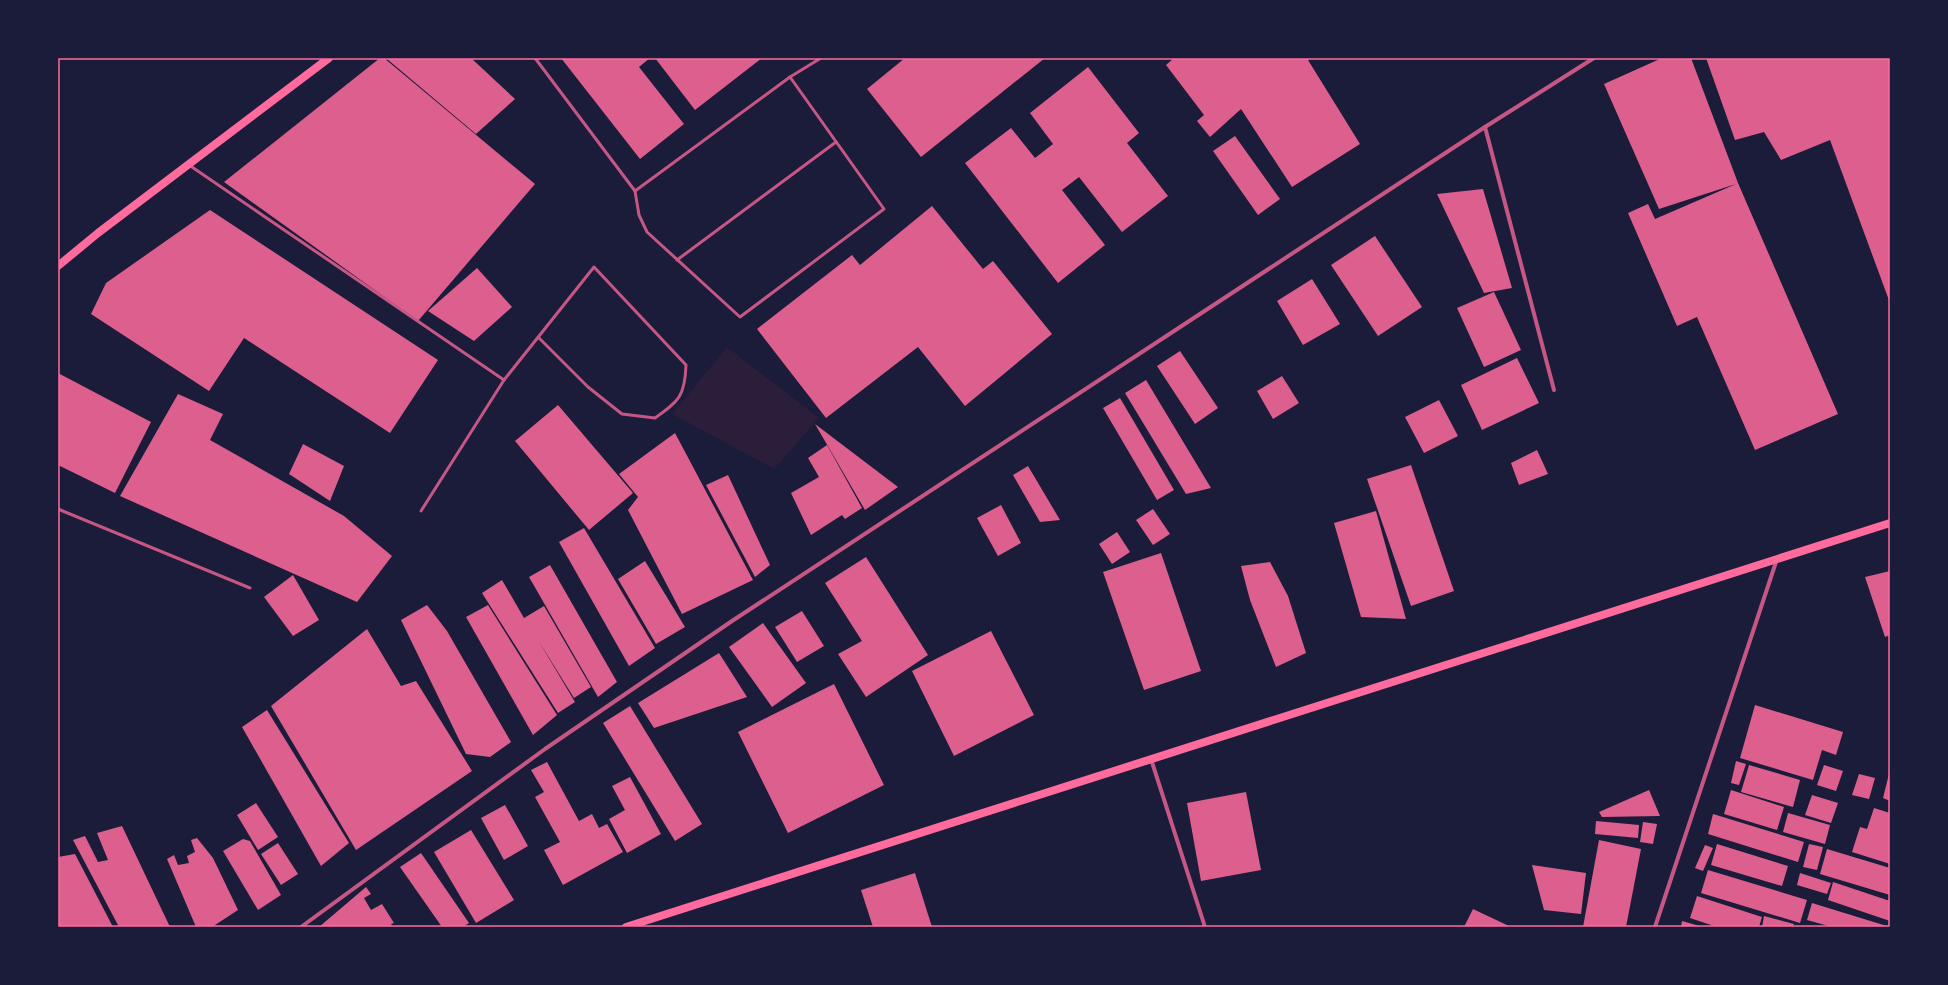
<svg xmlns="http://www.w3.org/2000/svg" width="1948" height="985" font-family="'Exo 2',sans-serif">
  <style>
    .green { fill: #2a1e3b }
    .building { fill: #dd5f8e }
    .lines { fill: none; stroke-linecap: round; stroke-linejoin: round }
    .service { stroke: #c65784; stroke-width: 3 }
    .minor { stroke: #c65784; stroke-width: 4 }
    .secondary { stroke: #ff6b9d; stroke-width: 8 }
    .neatline { fill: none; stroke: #ff6b9d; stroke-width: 1.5 }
  </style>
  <rect width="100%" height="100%" fill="#1b1b3a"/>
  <path class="green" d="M727,347l92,71 -45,51 -102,-55z"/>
  <g class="building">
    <path d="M380,58h4l151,126 -117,137 -194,-139z"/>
    <path d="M388,58h83l44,41 -39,35 -89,-75z"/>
    <path d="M561,58h89l-11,9 45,57 -44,35z"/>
    <path d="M655,58h107l-67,52z"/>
    <path d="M905,58h140l-124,99 -54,-68z"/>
    <path d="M1174,58h137l-3,2 52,84 -68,43 -51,-78 -31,28 -13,-16 7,-6 -38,-50z"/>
    <path d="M1662,58h29l47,125 100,231 -83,36 -58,-133 -20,9 -49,-113 20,-9 7,15 81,-35 -77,25 -55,-125z"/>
    <path d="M1706,58h184v245l-60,-163 -49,20 -17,-28 -29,8z"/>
    <path d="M1088,67l51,66 -12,10 41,53 -46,36 -43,-55 -17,13 43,55 -47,38 -93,-120 46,-35 24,30 18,-14 -23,-31z"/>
    <path d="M1235,136l45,63 -22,16 -45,-64z"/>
    <path d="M1483,189l29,99 -28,5 -47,-99z"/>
    <path d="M932,206l51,63 10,-8 59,73 -87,72 -47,-59 -92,71 -69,-89 95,-74 8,10z"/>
    <path d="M210,210l228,150 -48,73 -146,-95 -35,53 -118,-77 15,-31z"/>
    <path d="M1375,236l47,71 -44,29 -47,-71z"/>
    <path d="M477,268l35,39 -38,34 -46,-30z"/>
    <path d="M1312,279l28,45 -37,21 -26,-44z"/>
    <path d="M1494,292l27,58 -37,17 -27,-59z"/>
    <path d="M1180,351l38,57 -23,16 -38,-58z"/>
    <path d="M1517,358l22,45 -57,27 -21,-45z"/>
    <path d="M58,373l93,49 -36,71 -57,-28z"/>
    <path d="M1282,376l17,27 -26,16 -16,-28z"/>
    <path d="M1146,380l65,108 -25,6 -61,-101z"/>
    <path d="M178,394l45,20 -13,26 134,76 48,40 -35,46 -237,-106z"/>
    <path d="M1120,398l54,92 -17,10 -54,-92z"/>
    <path d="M1439,400l19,36 -34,17 -19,-36z"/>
    <path d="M558,405l75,88 -44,37 -74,-89z"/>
    <path d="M815,424l83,63 -33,23z"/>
    <path d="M675,433l78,147 -71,34 -54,-104 10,-13 -19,-23z"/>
    <path d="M303,444l41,22 -14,35 -41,-27z"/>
    <path d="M827,445l35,63 -17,11 -3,-4 -31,20 -20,-42 28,-16 -11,-19z"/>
    <path d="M1537,450l11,24 -29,11 -8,-22z"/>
    <path d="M1411,465l43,126 -43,15 -44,-127z"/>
    <path d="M1028,466l32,54 -20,2 -27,-47z"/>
    <path d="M728,475l42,90 -15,12 -49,-92z"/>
    <path d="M1001,505l20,38 -23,13 -21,-38z"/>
    <path d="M1153,509l17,25 -17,11 -17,-25z"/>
    <path d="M1376,511l30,108 -45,-2 -27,-94z"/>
    <path d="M584,528l71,120 -26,18 -70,-124z"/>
    <path d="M1117,532l13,20 -18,12 -13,-20z"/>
    <path d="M1161,553l40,118 -57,19 -41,-118z"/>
    <path d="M866,557l62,98 -62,42 -28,-43 24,-13 -37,-58z"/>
    <path d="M645,561l40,66 -29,17 -38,-65z"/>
    <path d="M1270,562l18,34 18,57 -30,14 -26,-67 -9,-34z"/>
    <path d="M550,565l67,117 -19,15 -69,-120z"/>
    <path d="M1890,571v64l-5,2 -20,-60z"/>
    <path d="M293,575l26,45 -26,16 -29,-39z"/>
    <path d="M502,580l22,38 20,-12 47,81 -17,11 -36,-58 37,62 -17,11 -76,-120z"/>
    <path d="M427,605l20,26 64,111 -21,15 -24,-3 -65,-134z"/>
    <path d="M488,605l69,110 -24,20 -67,-118z"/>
    <path d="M802,611l22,35 -27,16 -22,-35z"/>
    <path d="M763,623l43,60 -34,24 -43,-60z"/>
    <path d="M367,629l34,57 15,-5 56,90 -116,79 -85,-144z"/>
    <path d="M991,631l43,84 -80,41 -42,-85z"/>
    <path d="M719,653l28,44 -93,31 -16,-25z"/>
    <path d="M834,684l50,101 -96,48 -50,-101z"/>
    <path d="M1755,705l88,27 -7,23 -14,-5 -9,30 -73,-22z"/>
    <path d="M630,706l72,118 -27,17 -72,-118z"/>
    <path d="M267,710l82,133 -28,23 -79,-139z"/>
    <path d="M1736,761l10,3 -7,21 -8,-2z"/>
    <path d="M547,762l32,59 13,-7 7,14 8,-4 16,28 -60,33 -19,-35 16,-8 -25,-45 9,-5 -13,-22z"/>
    <path d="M1749,765l51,15 -7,27 -52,-15z"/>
    <path d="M1824,765l19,6 -7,20 -19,-6z"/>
    <path d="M1890,770v31l-7,-3z"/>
    <path d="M1859,774l16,4 -6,21 -17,-4z"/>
    <path d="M630,777l31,57 -34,19 -18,-34 16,-9 -13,-24z"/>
    <path d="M1649,790l11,26 -58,1 -3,-5z"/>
    <path d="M1731,790l53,17 -7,23 -53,-16z"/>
    <path d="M1246,792l15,78 -60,11 -14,-78z"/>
    <path d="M1812,795l26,8 -7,20 -26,-8z"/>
    <path d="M256,803l22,34 -20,13 -21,-35z"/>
    <path d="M505,805l23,41 -24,14 -23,-42z"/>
    <path d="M1874,808l16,5v51l-38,-12 8,-25 7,2z"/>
    <path d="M1788,813l42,12 -5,19 -42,-12z"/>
    <path d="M1713,814l91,28 -6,20 -90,-28z"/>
    <path d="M1596,821l43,4 -1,13 -43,-4z"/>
    <path d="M1643,822l14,2 -4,20 -13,-2z"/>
    <path d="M122,826l48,101h-51l-46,-87 12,-4 13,26 10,-2 -11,-27z"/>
    <path d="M471,830l43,70 -38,23 -42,-71z"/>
    <path d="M197,838l16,20 25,52 -26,17h-16l-29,-68 7,-4 4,10 11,-2 -2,-7 8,-4 -4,-12z"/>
    <path d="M243,839l7,2 31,54 -23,15 -35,-59z"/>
    <path d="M1599,840l42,9 -15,78h-43z"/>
    <path d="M278,843l20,31 -17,11 -20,-31z"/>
    <path d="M1717,844l71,22 -6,20 -71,-21z"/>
    <path d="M1809,844l14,3 -6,23 -14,-3z"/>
    <path d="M1705,845l8,3 -10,23 -8,-3z"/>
    <path d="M1827,849l63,19v27l-70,-21z"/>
    <path d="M421,853l48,70 -6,4h-21l-42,-60z"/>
    <path d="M75,854l38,73h-55v-70z"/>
    <path d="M1532,865l54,8 -5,41 -37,-4z"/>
    <path d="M1708,870l99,30 -7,23 -99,-30z"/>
    <path d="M915,873l17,54h-59l-12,-37z"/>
    <path d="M1800,873l31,10 -4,11 -30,-9z"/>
    <path d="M1833,882l57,19v20l-62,-21z"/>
    <path d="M366,887l5,7 -7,4 7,12 11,-6 12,19 -3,1 2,3h-74z"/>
    <path d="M1697,896l65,21 -3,10h-42l-27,-9z"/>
    <path d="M1812,903l78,24h-58l-25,-7z"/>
    <path d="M1473,909l38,18h-47z"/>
    <path d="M1764,916l30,8 -1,3h-31z"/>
    <path d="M1682,921l21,6h-22z"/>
  </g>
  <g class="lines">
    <g class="service">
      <path d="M535,58l100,133 155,-114 31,-19"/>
      <path d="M189,165l315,215 -83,131"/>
      <path d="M635,191l4,24 8,17 93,85 144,-108 -94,-132"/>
      <path d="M677,260l159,-118"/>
      <path d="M504,380l90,-113 92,98c-1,31 -7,36 -31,53l-33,-4 -34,-27 -50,-50"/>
      <path d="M58,509l192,79"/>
    </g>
    <g class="minor">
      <path d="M1485,127l69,263"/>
      <path d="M1151,759l54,168"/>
      <path d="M301,927l244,-178 187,-128 753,-494 109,-69"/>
      <path d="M1655,927l122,-368"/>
    </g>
    <g class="secondary">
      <path d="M58,266l40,-33 231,-175"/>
      <path d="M626,927l1264,-404"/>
    </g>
  </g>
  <rect width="1948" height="985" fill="none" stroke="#1b1b3a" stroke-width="118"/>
  <rect x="59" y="59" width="1830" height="867" class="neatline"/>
</svg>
